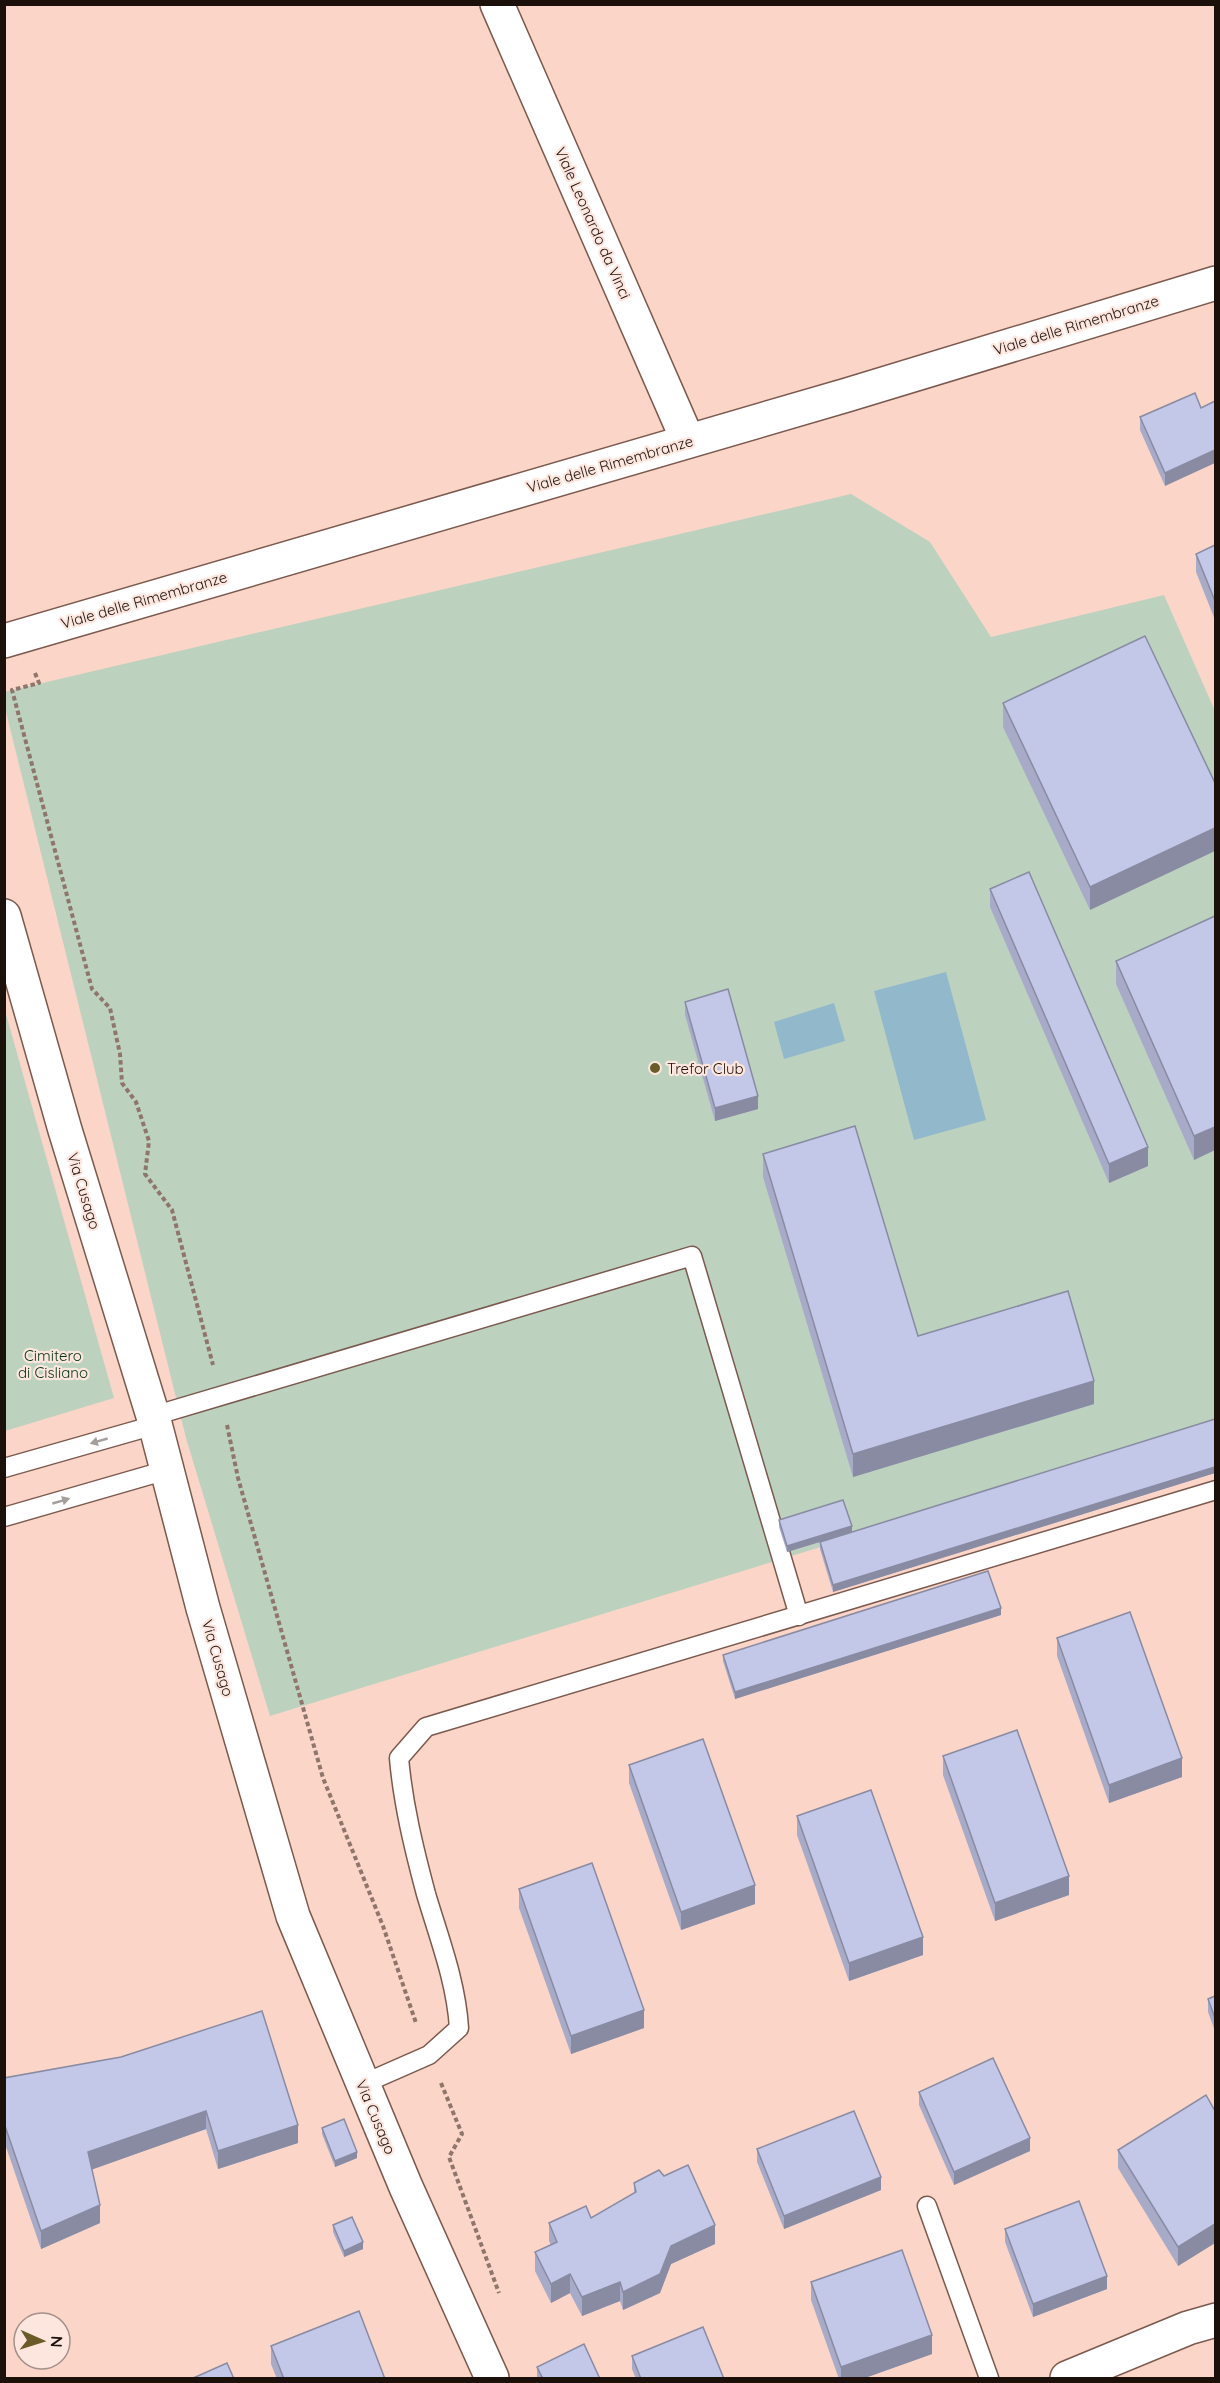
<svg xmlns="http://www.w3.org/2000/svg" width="1220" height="2383" font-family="Quicksand,sans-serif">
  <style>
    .green { fill: #bcd2bf }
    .water { fill: #92b8cb }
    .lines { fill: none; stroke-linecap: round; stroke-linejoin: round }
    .service-casing { stroke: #7a594e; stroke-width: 21 }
    .minor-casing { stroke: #7a594e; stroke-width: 36 }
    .tertiary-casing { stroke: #7a594e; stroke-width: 36 }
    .path { stroke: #8f756c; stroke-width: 4; stroke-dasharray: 4.5 3; stroke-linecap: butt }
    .service { stroke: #fff; stroke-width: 18 }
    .minor { stroke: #fff; stroke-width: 33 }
    .tertiary { stroke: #fff; stroke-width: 33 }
    .wall { fill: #a8abc8 }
    .shaded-wall { fill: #888ba2 }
    .building { fill: #c3c7e8; stroke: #888ba2; stroke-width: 1.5 }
    .oneway { fill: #a49f9d }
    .poi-dot { fill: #6a5b29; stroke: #fde6de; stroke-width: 2 }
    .labels { text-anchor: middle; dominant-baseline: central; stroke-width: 4.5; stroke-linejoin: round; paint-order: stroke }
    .street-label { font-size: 15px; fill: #1c100b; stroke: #fde6de }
    .poi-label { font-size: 15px; fill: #1c100b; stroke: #fde6de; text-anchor: start }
    .park-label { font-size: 15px; fill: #003412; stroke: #fde6de }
  </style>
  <rect width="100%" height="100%" fill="#fbd5c7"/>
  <g class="green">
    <path d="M851,494l79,48 61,95 173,-42 51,116v715l-945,290 -84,-278 -181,-730 -1,-16z"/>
    <path d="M4,1007l110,391 -109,33h-1z"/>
  </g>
  <g class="water">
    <path d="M946,972l40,148 -72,20 -40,-149z"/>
    <path d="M834,1003l11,38 -61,18 -10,-37z"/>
  </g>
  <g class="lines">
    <g class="service-casing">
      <g id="service">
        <path d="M153,1416l539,-160 107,360"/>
        <path d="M4,1468l151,-43"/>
        <path d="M4,1517l163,-47"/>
        <path d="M363,2084l66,-29 30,-27c-3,-47 -20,-90 -33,-134 -12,-45 -23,-90 -27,-136l27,-31 790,-237"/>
        <path d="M927,2206l62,172"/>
      </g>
    </g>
    <g class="minor-casing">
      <g id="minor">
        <path d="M497,4l191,437"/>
        <path d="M4,916l61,214 88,286 50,192 90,308 113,271 86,191"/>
        <path d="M1067,2378l121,-50 28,-8"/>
      </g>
    </g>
    <g class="tertiary-casing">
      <path id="tertiary" d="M4,641l843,-246 369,-112"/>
    </g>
    <g class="path">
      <path d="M35,673l4,10 -27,7 80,299 18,19 10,46 2,29 14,19 13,39 -4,33 27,36 41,155"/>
      <path d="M227,1425l11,53 85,300 60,148 33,97"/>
      <path d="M441,2083l21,51 -13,23 50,136"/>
    </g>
    <use href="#service" class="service"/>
    <use href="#minor" class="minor"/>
    <use href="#tertiary" class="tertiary"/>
  </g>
  <g class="wall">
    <path d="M1201,408l-36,78 -25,-56v-13z"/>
    <path d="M1215,545v75l-19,-48v-18z"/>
    <path d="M1145,636l-55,274 -87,-183v-24z"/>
    <path d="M990,889l158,277 -39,17 -119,-276z"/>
    <path d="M1215,916v234l-21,10 -78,-176v-23z"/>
    <path d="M685,1002l73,107 -43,12 -30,-106z"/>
    <path d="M763,1154l155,182 176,68 -241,73 -90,-300z"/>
    <path d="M1215,1419v54l-382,119 -13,-43v-7l-33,10 -8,-25v-7l73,12z"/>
    <path d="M1001,1615l-266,84 -12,-38v-6z"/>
    <path d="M1057,1638l125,139 -73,26 -52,-147z"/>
    <path d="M943,1756l126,139 -74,26 -52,-146z"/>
    <path d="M629,1765l126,139 -74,26 -52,-147z"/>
    <path d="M797,1816l126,139 -74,26 -52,-146z"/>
    <path d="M519,1889l125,139 -73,26 -52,-146z"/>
    <path d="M1215,1996v35l-7,-19v-13z"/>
    <path d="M121,2057l177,86 -80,26 -12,-40 -114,40 8,54 -59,26 -37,-108v-63z"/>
    <path d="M919,2092l111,59 -76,34 -35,-80z"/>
    <path d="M1215,2111v132l-37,23 -60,-98v-18z"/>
    <path d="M322,2128l35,30 -22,9 -13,-33z"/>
    <path d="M757,2149l124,41 -97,39 -27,-67z"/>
    <path d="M634,2183l81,61 -44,20 -11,29 -37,17 -3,-9 -38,15 -12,-23 -19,10 -16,-32v-19l16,-7 -2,-4v-18l42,-5 43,-25z"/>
    <path d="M333,2225l30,24 -19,8 -11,-25z"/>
    <path d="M1005,2229l102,60 -74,28 -28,-75z"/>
    <path d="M811,2282l121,72 -70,25h-23l-28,-79z"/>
    <path d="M271,2346l114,33h-108l-6,-15z"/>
    <path d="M632,2356l92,23h-88l-4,-10z"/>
    <path d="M537,2367l63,12h-63z"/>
  </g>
  <g class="shaded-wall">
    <path d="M1215,450v13l-50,23v-13z"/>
    <path d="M1215,828v23l-125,59v-23z"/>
    <path d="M758,1096v13l-43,12v-13z"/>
    <path d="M1215,1127v23l-21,10v-24z"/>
    <path d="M1148,1147v19l-39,17v-19z"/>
    <path d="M1094,1381v23l-241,73v-23z"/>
    <path d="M1215,1467v6l-382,119v-7z"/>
    <path d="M852,1526v6l-65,20v-6z"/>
    <path d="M1001,1608v7l-266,84v-7z"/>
    <path d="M1182,1758v19l-73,26v-18z"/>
    <path d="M1069,1876v19l-74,26v-18z"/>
    <path d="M755,1885v19l-74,26v-18z"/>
    <path d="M923,1937v18l-74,26v-18z"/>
    <path d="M644,2010v18l-73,26v-18z"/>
    <path d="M206,2111v18l-118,42v-19z"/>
    <path d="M298,2125v18l-80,26v-18z"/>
    <path d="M1030,2138v13l-76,34v-13z"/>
    <path d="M357,2152v6l-22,9v-6z"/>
    <path d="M881,2177v13l-97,39v-13z"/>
    <path d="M100,2205v18l-59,26v-18z"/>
    <path d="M1215,2224v19l-37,23v-19z"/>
    <path d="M715,2225v19l-44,20 -11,29 -37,17v-18l48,-46z"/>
    <path d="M363,2242v7l-19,8v-6z"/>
    <path d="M570,2274v19l-19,10v-19z"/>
    <path d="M1107,2276v13l-74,28v-13z"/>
    <path d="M620,2282v19l-38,15v-19z"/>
    <path d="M932,2335v19l-70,25h-21v-12z"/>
  </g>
  <g class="building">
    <path d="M1195,393l6,15 14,-7v49l-50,23 -25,-56z"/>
    <path d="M1215,545v56l-19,-47z"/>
    <path d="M1145,636l70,147v45l-125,59 -87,-184z"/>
    <path d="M1029,872l119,275 -39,17 -119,-275z"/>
    <path d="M1215,916v211l-21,9 -78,-175z"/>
    <path d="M728,989l30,107 -43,12 -30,-106z"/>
    <path d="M855,1126l63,210 150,-45 26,90 -241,73 -90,-300z"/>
    <path d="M1215,1419v48l-382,118 -13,-43z"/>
    <path d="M843,1500l9,26 -65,20 -8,-26z"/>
    <path d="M988,1571l13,37 -266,84 -12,-37z"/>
    <path d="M1130,1612l52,146 -73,27 -52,-147z"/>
    <path d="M1017,1730l52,146 -74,27 -52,-147z"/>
    <path d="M703,1739l52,146 -74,27 -52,-147z"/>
    <path d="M871,1790l52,147 -74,26 -52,-147z"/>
    <path d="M592,1863l52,147 -73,26 -52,-147z"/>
    <path d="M1215,1996v22l-7,-19z"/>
    <path d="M262,2011l36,114 -80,26 -12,-40 -118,41 12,53 -59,26 -37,-108v-45l117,-21z"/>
    <path d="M993,2058l37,80 -76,34 -35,-80z"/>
    <path d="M1206,2095l9,16v113l-37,23 -60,-97z"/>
    <path d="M854,2111l27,66 -97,39 -27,-67z"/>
    <path d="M344,2119l13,33 -22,9 -13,-33z"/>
    <path d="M688,2165l27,60 -44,21 -11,28 -37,18 -3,-10 -38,15 -12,-23 -19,10 -16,-32 22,-10 -8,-19 37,-17 5,12 45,-26 -2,-9 25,-13 5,6z"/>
    <path d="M1079,2201l28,75 -74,28 -28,-75z"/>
    <path d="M352,2217l11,25 -19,9 -11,-26z"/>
    <path d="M902,2250l30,85 -91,32 -30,-85z"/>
    <path d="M359,2311l26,68h-101l-13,-33z"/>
    <path d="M703,2327l21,52h-83l-9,-23z"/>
    <path d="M584,2344l16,35h-57l-6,-12z"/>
    <path d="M227,2363l7,16h-43z"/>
  </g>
  <defs><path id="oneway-solid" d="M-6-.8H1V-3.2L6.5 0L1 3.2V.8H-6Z" transform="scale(1.5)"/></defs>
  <g class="oneway">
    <use href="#oneway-solid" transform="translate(99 1441) rotate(164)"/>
    <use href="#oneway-solid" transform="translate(61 1501) rotate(-16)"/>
  </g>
  <circle class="poi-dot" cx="655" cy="1068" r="6"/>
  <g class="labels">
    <g class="street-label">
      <text transform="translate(593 223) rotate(66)">Viale Leonardo da Vinci</text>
      <text transform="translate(1076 325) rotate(-17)">Viale delle Rimembranze</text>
      <text transform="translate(610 464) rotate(-16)">Viale delle Rimembranze</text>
      <text transform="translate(144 600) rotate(-16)">Viale delle Rimembranze</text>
      <text transform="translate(84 1191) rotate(73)">Via Cusago</text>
      <text transform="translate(218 1658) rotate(74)">Via Cusago</text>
      <text transform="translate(376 2117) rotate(67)">Via Cusago</text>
    </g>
    <g class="poi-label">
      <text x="667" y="1068">Trefor Club</text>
    </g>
    <g class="park-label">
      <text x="53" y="1355">Cimitero<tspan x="53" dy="17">di Cisliano</tspan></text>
    </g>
  </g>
  <rect width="1220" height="2383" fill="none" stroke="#1c100b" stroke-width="12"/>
  <g transform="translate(42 2341) rotate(93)"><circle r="28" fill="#fde6de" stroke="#a3908a" stroke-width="1.5"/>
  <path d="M0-4.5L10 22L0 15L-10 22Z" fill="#6a5b29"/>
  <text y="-9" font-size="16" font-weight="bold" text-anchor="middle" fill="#1c100b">N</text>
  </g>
</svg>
